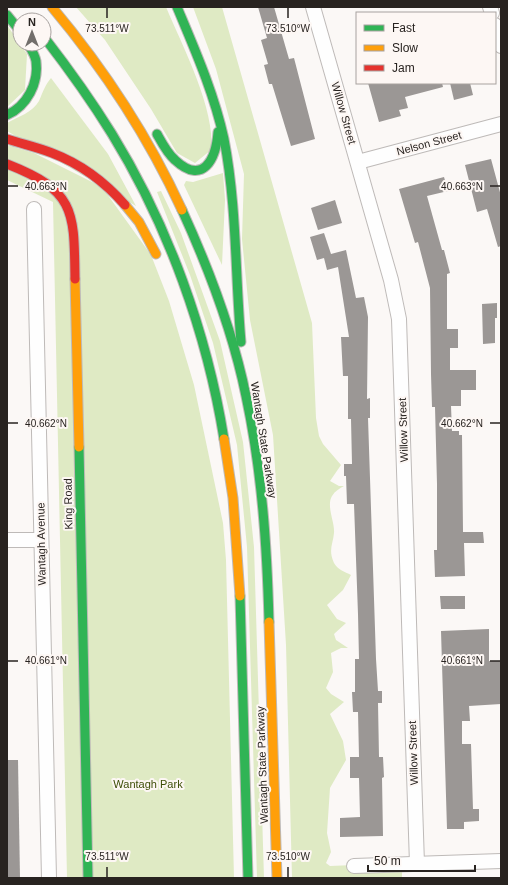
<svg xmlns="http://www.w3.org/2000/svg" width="508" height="885" font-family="Arial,sans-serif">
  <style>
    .green { fill: #dfeac4 }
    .building { fill: #9b9795 }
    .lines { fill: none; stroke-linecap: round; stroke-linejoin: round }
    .street-casing { stroke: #bebab8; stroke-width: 16 }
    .fast-casing { stroke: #bebab8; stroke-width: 11 }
    .slow-casing { stroke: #bebab8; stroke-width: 11 }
    .jam-casing { stroke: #bebab8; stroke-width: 11 }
    .street { stroke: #fefefe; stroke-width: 14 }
    .fast { stroke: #30b455; stroke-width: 9 }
    .slow { stroke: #ff9f0a; stroke-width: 9 }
    .jam { stroke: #e5322d; stroke-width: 9 }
    .ticks { fill: none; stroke: #282320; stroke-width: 1.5 }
    .labels { text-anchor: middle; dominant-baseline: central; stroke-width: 4; stroke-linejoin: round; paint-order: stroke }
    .street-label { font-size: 11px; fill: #282320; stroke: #fdf7f4 }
    .park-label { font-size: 11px; fill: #3d4e07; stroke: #fdf7f4 }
    .ticks-label { font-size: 10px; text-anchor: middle; fill: #282320; stroke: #fdf7f4; stroke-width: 4; stroke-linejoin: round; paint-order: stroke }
  </style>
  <rect width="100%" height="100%" fill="#fbf8f6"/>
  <g class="green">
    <path d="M76,7h90c16,38 50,103 45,143l-16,13 -18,-10 -26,-44 -46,-69z"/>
    <path d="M193,7h29l90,316 4,95 3,18 4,8 18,21 -11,16 9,5h5c-4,2 -9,5 -12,10 -6,10 3,26 2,37 -1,11 -6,17 0,30 3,6 11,9 17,12l-8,15 -16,15 10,14 9,4 -12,11 2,6 12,8h-7l-10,5 2,19 -7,16 5,6 13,8 -14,12 13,27 3,19 -16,28 -3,45 4,19 -5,11 4,3 72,-3v15h-110l-6,-233 -13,-210 -23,-115 -8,-81 2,-65 -28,-105z"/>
    <path d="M7,25l20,29 -2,36 -18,17z"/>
    <path d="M51,78l57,76 28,52 -129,-75v-8c11,-6 26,-11 32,-22 4,-9 6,-16 12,-23z"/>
    <path d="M7,145l27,8 68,34 49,68 18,46 25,84 29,138 3,37 8,318h-167l-14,-676 -46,-22z"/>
    <path d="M223,173l2,27 -3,65 -38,-80 2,-4 7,1z"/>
    <path d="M161,191l20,42 39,108 23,101 11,105 10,331h-7l-10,-331 -10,-102 -24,-102 -23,-68 -33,-83z"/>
  </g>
  <g class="building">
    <path d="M258,7h16l15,52 5,-1 21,81 -24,7 -19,-62h-3l-5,-19 4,-1 -7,-24 6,-2z"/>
    <path d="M368,83h74l1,4 -38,10 3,11 -9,2 2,6 -22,6z"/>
    <path d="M450,83h20l3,12 -19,5z"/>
    <path d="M491,159l10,37v50l-3,1 -11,-38 -10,3 -12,-47z"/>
    <path d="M444,177l4,14 -21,5 15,54h2l6,23 -3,1v55h11v19h-8v22h26v20h-15v16h-10l1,25h7v4h3l1,97h20l1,11h-20l1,33 -30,1 -1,-27h3v-66l-2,-77h-3l-1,-33 -1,-86 -12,-46 -3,1 -16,-54z"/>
    <path d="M335,200l7,23 -24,7 -7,-22z"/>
    <path d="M324,233l7,21 15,-4 10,48 8,-1 4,20 -1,82 3,-1v20h-2l8,241 2,32h4v12h-4l1,54h4l1,20 -2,1 1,58 -43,1v-19l20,-1 -1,-39h-9v-21h9l-1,-45h-5l-1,-20h3v-33h4l-1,-45 -4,-110h-7l-1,-28h-2v-12h8l-1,-45h-3v-43h-5l-2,-39h8l-11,-70 -11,3 -3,-12 -7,2 -7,-23z"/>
    <path d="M497,303v15h-2v25l-12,1 -1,-40z"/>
    <path d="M440,596h25v13h-24z"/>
    <path d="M489,629v32h12v43l-32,2 1,15h-8v23h9l2,65h6v12l-15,1v7h-17l-6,-198z"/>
    <path d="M7,760h11l2,118h-13z"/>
  </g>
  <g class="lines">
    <g class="street-casing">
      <g id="street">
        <path d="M313,7l78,273 8,39 18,545"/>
        <path d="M490,7l2,6"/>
        <path d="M495,25l6,21"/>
        <path d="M358,162l143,-38"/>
        <path d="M34,209l15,669"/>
        <path d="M7,540h34"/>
        <path d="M354,866l147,-5"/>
      </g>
    </g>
    <g class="fast-casing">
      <g id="fast">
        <path d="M177,7c18,43 37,86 47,132 13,67 11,135 17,203"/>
        <path d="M7,15l13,16"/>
        <path d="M44,37c24,31 47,63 68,97 56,91 95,199 112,305"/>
        <path d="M7,115c20,-9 32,-32 29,-54 -1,-6 -5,-12 -8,-17"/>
        <path d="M157,134c5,9 10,19 18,26 28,26 41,-1 43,-28"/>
        <path d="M182,210c27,59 51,122 64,186 16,75 21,150 23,226"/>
        <path d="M79,447l9,431"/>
        <path d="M240,596l8,282"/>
      </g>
    </g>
    <g class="slow-casing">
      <g id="slow">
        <path d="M52,7c52,62 96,129 130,203"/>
        <path d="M125,205l14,17 17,32"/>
        <path d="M75,279l4,168"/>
        <path d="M224,439l9,59 7,98"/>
        <path d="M269,622l8,256"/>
      </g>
    </g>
    <g class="jam-casing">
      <g id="jam">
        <path d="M7,139c15,5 30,8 45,14 29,11 53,29 73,52"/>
        <path d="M7,164c69,27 67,47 68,115"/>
      </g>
    </g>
    <use href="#street" class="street"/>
    <use href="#fast" class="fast"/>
    <use href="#slow" class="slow"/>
    <use href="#jam" class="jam"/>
  </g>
  <path class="ticks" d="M107,8v10M288,8v10M8,186h10M490,186h10M8,423h10M490,423h10M8,661h10M490,661h10M107,867v10M288,867v10"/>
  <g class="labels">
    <g class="street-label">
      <text transform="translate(344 113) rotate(74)">Willow Street</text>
      <text transform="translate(429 143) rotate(-15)">Nelson Street</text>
      <text transform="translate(403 430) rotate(-92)">Willow Street</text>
      <text transform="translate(264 440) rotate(81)">Wantagh State Parkway</text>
      <text transform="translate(68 504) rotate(-91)">King Road</text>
      <text transform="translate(41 544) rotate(-91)">Wantagh Avenue</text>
      <text transform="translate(413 753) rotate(-92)">Willow Street</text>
      <text transform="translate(262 765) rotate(-92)">Wantagh State Parkway</text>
    </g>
    <g class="park-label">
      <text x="148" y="784">Wantagh Park</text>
    </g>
  </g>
  <g class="ticks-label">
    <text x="107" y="32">73.511°W</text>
    <text x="288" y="32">73.510°W</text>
    <text x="46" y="190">40.663°N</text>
    <text x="462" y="190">40.663°N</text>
    <text x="46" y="427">40.662°N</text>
    <text x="462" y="427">40.662°N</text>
    <text x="46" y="664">40.661°N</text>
    <text x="462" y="664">40.661°N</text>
    <text x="107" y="860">73.511°W</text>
    <text x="288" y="860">73.510°W</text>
  </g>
  <rect width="508" height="885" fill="none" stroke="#282320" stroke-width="16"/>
  <rect x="356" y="12" width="140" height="72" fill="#fdf7f4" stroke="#a8a29f"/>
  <rect x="364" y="25" width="20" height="6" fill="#30b455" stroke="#a8a29f"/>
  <text x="392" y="32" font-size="12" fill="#282320">Fast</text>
  <rect x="364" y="45" width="20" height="6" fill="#ff9f0a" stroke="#a8a29f"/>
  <text x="392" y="52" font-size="12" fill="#282320">Slow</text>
  <rect x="364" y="65" width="20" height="6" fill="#e5322d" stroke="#a8a29f"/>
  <text x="392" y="72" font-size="12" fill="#282320">Jam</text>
  <g transform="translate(32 32)"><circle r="19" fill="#fdf7f4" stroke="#a8a29f"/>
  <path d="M0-3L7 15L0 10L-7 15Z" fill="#726e6b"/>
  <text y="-6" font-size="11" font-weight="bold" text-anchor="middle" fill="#282320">N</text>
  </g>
  <path d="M368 865v6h107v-6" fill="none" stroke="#282320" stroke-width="2"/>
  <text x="374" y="865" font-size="12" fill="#282320" stroke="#fdf7f4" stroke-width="3" paint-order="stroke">50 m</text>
</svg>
